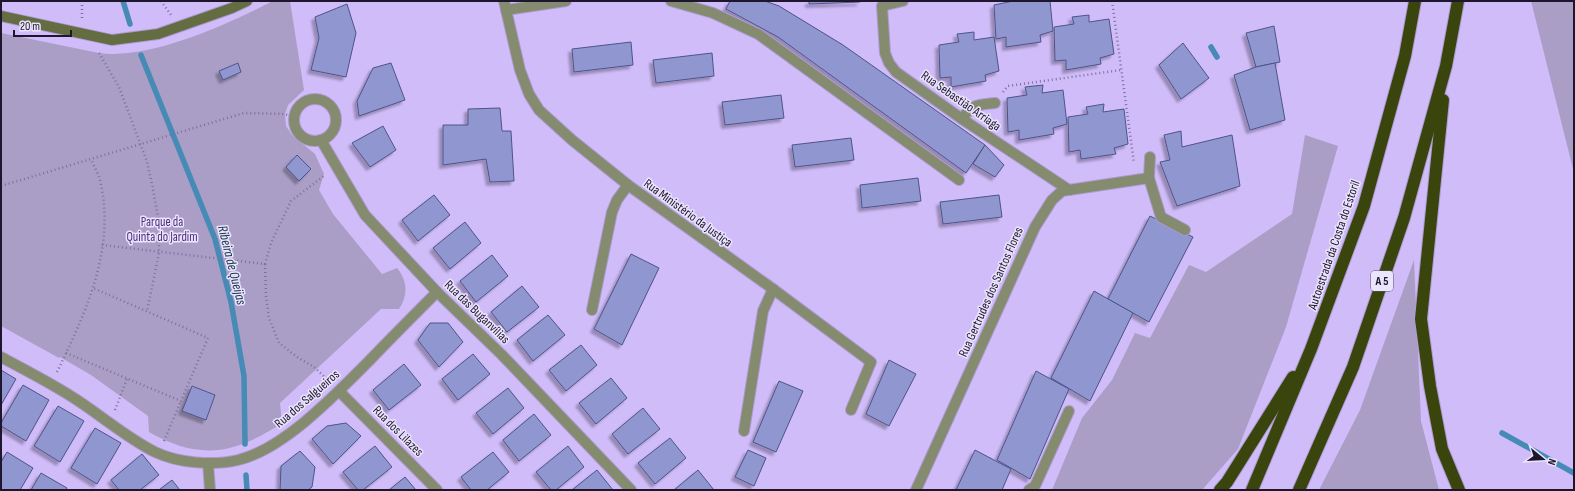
<svg xmlns="http://www.w3.org/2000/svg" width="1575" height="491" font-family="'Sofia Sans Condensed',sans-serif">
  <style>
    .green { fill: #aa9ec6 }
    .lines { fill: none; stroke-linecap: round; stroke-linejoin: round }
    .stream { stroke: #468ab6; stroke-width: 5.5 }
    .building { fill: #8f96d0; stroke: #4f5388; filter: url(#shadow) }
    .lane-casing { stroke: #ac9bd0; stroke-width: 12 }
    .street-casing { stroke: #ac9bd0; stroke-width: 12 }
    .secondary-casing { stroke: #ac9bd0; stroke-width: 12 }
    .highway-casing { stroke: #ac9bd0; stroke-width: 14 }
    .path { stroke: #7e709b; stroke-width: 2.5; stroke-dasharray: 1 3; stroke-linecap: butt }
    .lane { stroke: #848b6e; stroke-width: 10 }
    .street { stroke: #848b6e; stroke-width: 10 }
    .secondary { stroke: #636d41; stroke-width: 10 }
    .highway { stroke: #3a440d; stroke-width: 12 }
    .labels { text-anchor: middle; dominant-baseline: central; stroke-width: 3; stroke-linejoin: round; paint-order: stroke }
    .shield { fill: #ebe4fd; stroke: #5c546b; stroke-width: 1 }
    .shield-label { font-size: 12px; font-weight: bold; fill: #1e162c }
    .street-label { font-size: 13px; fill: #1e162c; stroke: #ebe4fd }
    .park-label { font-size: 13px; fill: #4c2d7a; stroke: #ebe4fd }
    .water-label { font-size: 14px; font-style: italic; fill: #18364a; stroke: #ebe4fd }
  </style>
  <defs>
    <filter id="shadow"><feDropShadow dx="-3.5" dy="3.5" stdDeviation="1" flood-color="#0004"/></filter>
  </defs>
  <rect width="100%" height="100%" fill="#cfbcf9"/>
  <g class="green">
    <path d="M273,1h17l14,89 -16,15 -3,9 1,12 6,9 23,19 9,20 -5,16 14,24 49,60 15,-6c11,13 11,28 2,41h-18l-101,94 2,20c-47,31 -82,38 -133,9l-1,-16 -57,-41 -31,-18 -1,1 -58,-32v-293l98,20c51,7 129,-29 174,-52z"/>
    <path d="M1531,1h43v172z"/>
    <path d="M1305,135l33,11 -52,181 -48,122 -36,41h-150l30,-72 30,-38 23,-47 15,5 39,-73 17,7 86,-58z"/>
    <path d="M1414,260l7,161 18,69h-120l41,-80z"/>
  </g>
  <g class="lines">
    <g class="stream">
      <path d="M123,1l7,23"/>
      <path d="M1211,47l6,10"/>
      <path d="M141,55l74,184 16,63 13,74 1,68"/>
      <path d="M1502,433l72,40"/>
      <path d="M246,475l1,15"/>
    </g>
  </g>
  <g class="building">
    <path d="M730,1h35l14,5 64,39 142,100 -19,28 -188,-136 -52,-28z"/>
    <path d="M809,1h51v1l-51,2z"/>
    <path d="M1013,1h37l3,30 -13,4 1,7 -35,5v-10l-10,2 -2,-34z"/>
    <path d="M347,4l9,29 -10,44 -35,-7 8,-32 -4,-21z"/>
    <path d="M1089,15v7l20,-3 5,35 -14,4 1,6 -35,6v-10l-11,1 -1,-34 20,-3 -2,-7z"/>
    <path d="M1274,26l6,36 -24,5 -10,-34z"/>
    <path d="M974,32v8l20,-3 5,34 -14,4 1,6 -35,6v-10l-11,1 -1,-33 20,-3 -2,-8z"/>
    <path d="M631,42l2,23 -59,7 -2,-23z"/>
    <path d="M1183,43l26,35 -28,21 -22,-34z"/>
    <path d="M712,53l2,23 -58,7 -3,-23z"/>
    <path d="M238,63l3,9 -18,8 -4,-9z"/>
    <path d="M391,63l14,37 -46,16 -2,-15 16,-33z"/>
    <path d="M1275,63l10,57 -35,10 -16,-55 22,-8z"/>
    <path d="M1043,85l-1,8 21,-3 4,34 -14,4 1,6 -35,6v-10l-11,2 -1,-34 20,-3 -2,-8z"/>
    <path d="M781,95l3,23 -59,7 -3,-23z"/>
    <path d="M1104,104l-1,8 21,-3 4,35 -14,4 2,6 -35,5 -1,-9 -11,2 -1,-35 20,-3 -2,-7z"/>
    <path d="M500,108l2,23h9l3,50 -24,1 -4,-23 -43,6v-40h25v-16z"/>
    <path d="M383,126l13,24 -26,17 -18,-24z"/>
    <path d="M1181,131l1,16 50,-12 8,51 -63,20 -17,-44 10,-2 -6,-25z"/>
    <path d="M851,138l3,22 -59,7 -3,-22z"/>
    <path d="M985,145l19,20 -9,12 -22,-13z"/>
    <path d="M297,155l14,14 -12,12 -13,-14z"/>
    <path d="M918,178l3,23 -59,7 -2,-23z"/>
    <path d="M434,195l16,20 -32,26 -16,-21z"/>
    <path d="M999,195l3,22 -59,7 -3,-22z"/>
    <path d="M1150,216l43,21 -44,85 -41,-23z"/>
    <path d="M465,222l16,21 -31,26 -17,-21z"/>
    <path d="M631,254l28,14 -37,77 -28,-16z"/>
    <path d="M492,255l16,21 -32,26 -16,-21z"/>
    <path d="M522,286l17,21 -32,25 -16,-20z"/>
    <path d="M1094,291l39,22 -43,88 -39,-23z"/>
    <path d="M548,315l17,20 -32,26 -16,-21z"/>
    <path d="M430,323h18l15,19 -24,25 -21,-27z"/>
    <path d="M581,345l16,20 -31,26 -17,-21z"/>
    <path d="M473,354l17,20 -32,26 -16,-21z"/>
    <path d="M889,360l27,14 -27,52 -23,-12z"/>
    <path d="M404,364l17,21 -32,25 -16,-20z"/>
    <path d="M1,370l15,9 -15,26z"/>
    <path d="M1036,371l33,18 -39,90 -33,-19z"/>
    <path d="M611,378l16,20 -31,26 -17,-21z"/>
    <path d="M779,381l24,10 -27,61 -23,-10z"/>
    <path d="M23,385l26,15 -23,41 -25,-15v-3z"/>
    <path d="M192,386l23,9 -9,25 -24,-9z"/>
    <path d="M508,388l16,20 -31,26 -17,-21z"/>
    <path d="M58,406l26,15 -24,41 -26,-16z"/>
    <path d="M643,408l17,21 -32,25 -16,-20z"/>
    <path d="M534,414l17,21 -32,26 -16,-21z"/>
    <path d="M346,423l15,13 -28,28 -21,-25 15,-13z"/>
    <path d="M95,428l26,15 -24,41 -26,-16z"/>
    <path d="M670,438l16,20 -31,26 -17,-21z"/>
    <path d="M375,446l17,21 -29,23h-5l-15,-18z"/>
    <path d="M568,446l16,21 -28,23h-5l-15,-18z"/>
    <path d="M748,450l18,8 -12,28 -19,-9z"/>
    <path d="M975,450l36,19 -9,21h-46z"/>
    <path d="M300,451l15,16 -3,20 -4,3h-28l1,-24z"/>
    <path d="M7,452l26,16 -13,22h-19v-28z"/>
    <path d="M493,452l16,20 -22,18h-16l-10,-13z"/>
    <path d="M142,454l17,21 -19,15h-21l-8,-10z"/>
    <path d="M597,470l16,20h-41z"/>
    <path d="M698,470l16,20h-40z"/>
    <path d="M41,473l26,15 -1,2h-35z"/>
    <path d="M405,477l11,13h-27z"/>
    <path d="M172,480l8,10h-21z"/>
  </g>
  <g class="lines">
    <g class="lane-casing">
      <g id="lane">
        <path d="M962,119c10,-15 16,-14 33,-16"/>
        <path d="M1150,157l-1,21 12,39 24,13"/>
        <path d="M208,463l2,27"/>
      </g>
    </g>
    <g class="street-casing">
      <g id="street">
        <path d="M504,1l16,69 9,24 10,16 33,30 56,45 145,104 98,73 -20,48"/>
        <path d="M671,1l42,12 45,21 201,146"/>
        <path d="M903,1l-21,5 3,47 4,10 7,9 66,47 107,71"/>
        <path d="M506,10l60,-9"/>
        <circle cx="315" cy="120" r="21"/>
        <path d="M321,140l44,75 72,77 65,63 129,135"/>
        <path d="M592,310l20,-98 5,-12 11,-15"/>
        <path d="M1,357c26,14 52,27 76,43 26,17 50,38 78,52 23,11 58,14 83,8 46,-11 98,-66 131,-99 22,-23 45,-46 68,-69"/>
        <path d="M339,391l98,99"/>
        <path d="M744,431l19,-120 10,-22"/>
        <path d="M916,490l119,-263 17,-27 10,-9 87,-13"/>
        <path d="M1029,490l6,-4 34,-75"/>
      </g>
    </g>
    <g class="secondary-casing">
      <path id="secondary" d="M1,16l111,24 46,-6 74,-26 15,-7"/>
    </g>
    <g class="highway-casing">
      <g id="highway">
        <path d="M1443,100l-22,219 9,67 12,63 17,41"/>
        <path d="M1220,490l7,-8 66,-105"/>
        <path d="M1252,490l59,-141 53,-143 41,-150 10,-55"/>
        <path d="M1299,490l54,-123 51,-149 42,-152 12,-65"/>
      </g>
    </g>
    <g class="path">
      <path d="M82,1v17"/>
      <path d="M161,1l10,14"/>
      <path d="M1112,1l22,162"/>
      <path d="M99,53l20,34 28,75 5,22 7,39v30l-12,58"/>
      <path d="M1003,92l5,-6 113,-16"/>
      <path d="M1,186l243,-73 41,1 9,4"/>
      <path d="M102,245l163,19 6,-21 20,-42 34,-26"/>
      <path d="M265,264l1,32 3,22 10,25 18,14 17,10 15,14"/>
      <path d="M66,353l115,48 27,-63 -115,-50"/>
      <path d="M57,372c28,-58 58,-121 44,-187 -1,-9 -7,-18 -10,-26"/>
      <path d="M115,410l12,-31"/>
      <path d="M164,441l17,-40"/>
    </g>
    <use href="#lane" class="lane"/>
    <use href="#street" class="street"/>
    <use href="#secondary" class="secondary"/>
    <use href="#highway" class="highway"/>
  </g>
  <g class="labels">
    <rect class="shield" x="1371" y="271" width="22" height="20" rx="3"/>
    <g class="shield-label">
      <text x="1382" y="281">A 5</text>
    </g>
    <g class="street-label">
      <text transform="translate(961 101) rotate(35)">Rua Sebastião Arriaga</text>
      <text transform="translate(688 213) rotate(36)">Rua Ministério da Justiça</text>
      <text transform="translate(1334 245) rotate(-71)">Autoestrada da Costa do Estoril</text>
      <text transform="translate(991 292) rotate(-66)">Rua Gertrudes dos Santos Flores</text>
      <text transform="translate(477 312) rotate(44)">Rua das Buganvílias</text>
      <text transform="translate(307 399) rotate(-41)">Rua dos Salgueiros</text>
      <text transform="translate(398 431) rotate(45)">Rua dos Lilazes</text>
    </g>
    <g class="park-label">
      <text x="162" y="222">Parque da<tspan x="162" dy="15">Quinta do Jardim</tspan></text>
    </g>
    <g class="water-label">
      <text transform="translate(232 265) rotate(76)">Ribeira de Queijas</text>
    </g>
  </g>
  <rect width="1575" height="491" fill="none" stroke="#1e162c" stroke-width="4"/>
  <g transform="translate(1543 459) rotate(108)" stroke="#ebe4fd" stroke-width="3" paint-order="stroke">
  <path d="M0-3L7 15L0 10L-7 15Z" fill="#1e162c"/>
  <text y="-6" font-size="11" font-weight="bold" text-anchor="middle" fill="#1e162c">N</text>
  </g>
  <path d="M14 30v6h57v-6" fill="none" stroke="#1e162c" stroke-width="2"/>
  <text x="20" y="30" font-size="12" fill="#1e162c" stroke="#ebe4fd" stroke-width="3" paint-order="stroke">20 m</text>
</svg>
